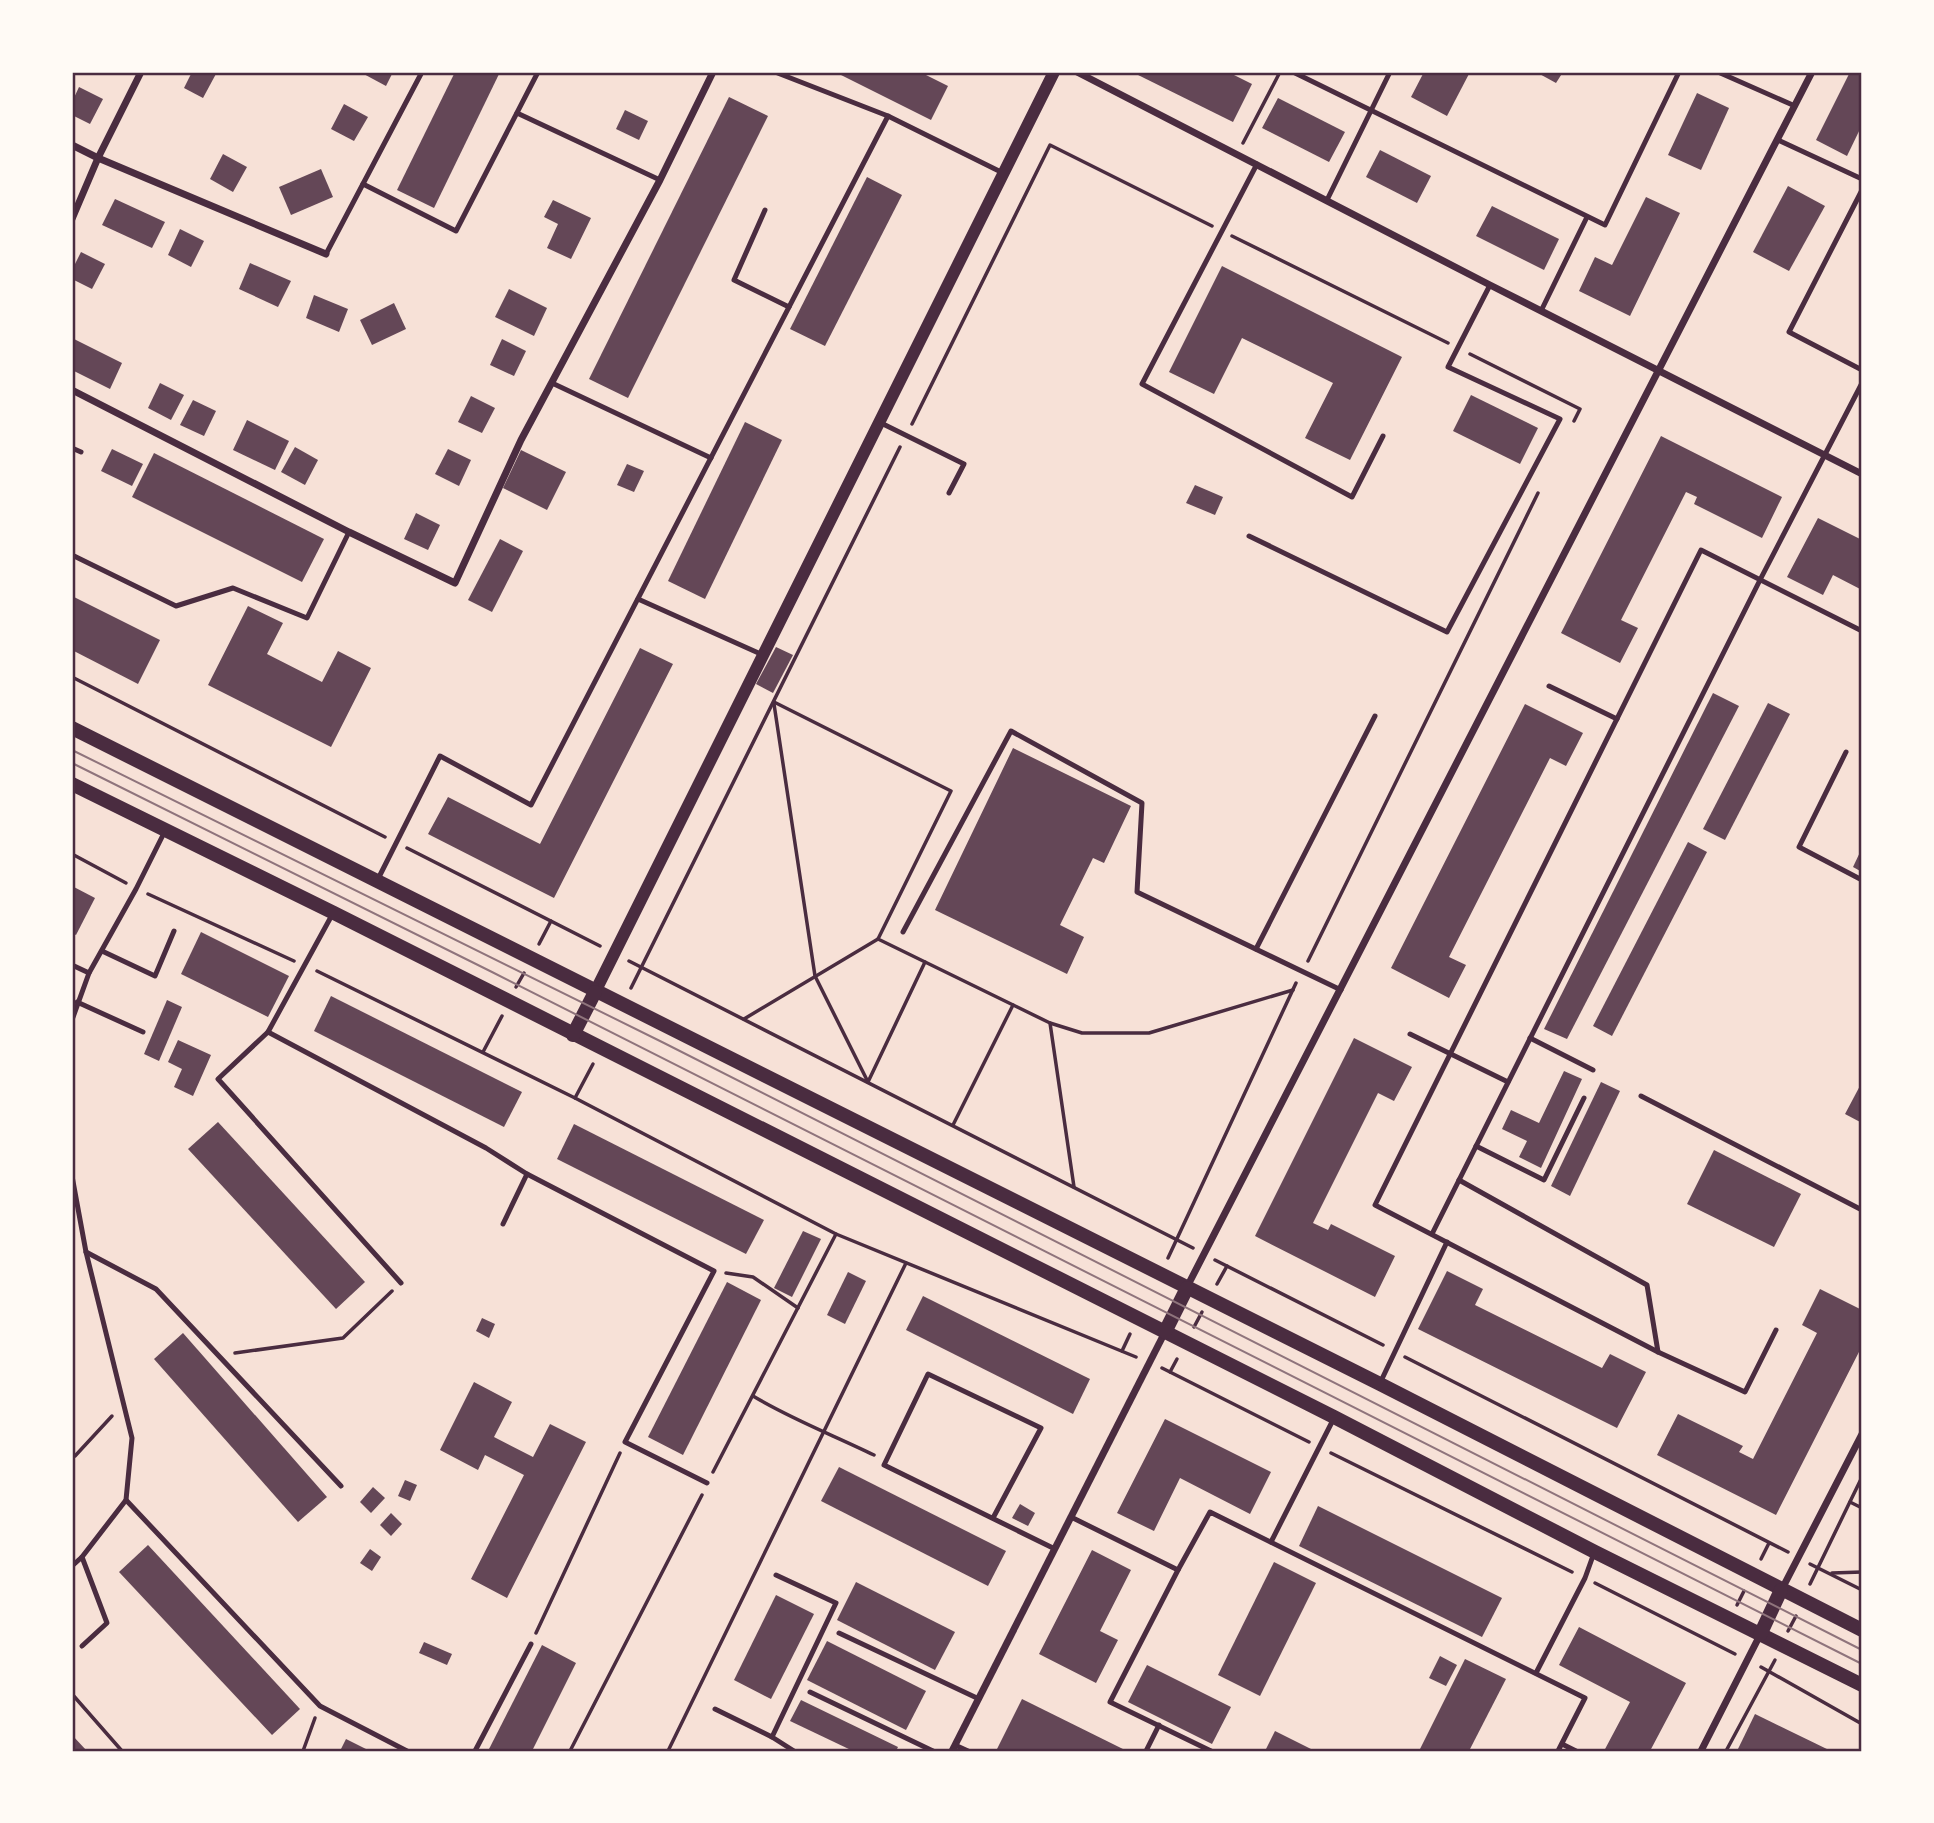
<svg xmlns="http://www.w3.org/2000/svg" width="1934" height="1823" font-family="Mulish,sans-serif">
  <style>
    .building { fill: #644757 }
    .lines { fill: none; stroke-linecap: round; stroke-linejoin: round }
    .path { stroke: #4a2c40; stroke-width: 3.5 }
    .service { stroke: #4a2c40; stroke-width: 5 }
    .minor { stroke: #4a2c40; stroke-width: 7 }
    .tertiary { stroke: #4a2c40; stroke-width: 12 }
    .secondary { stroke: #4a2c40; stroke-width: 14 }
    .tram { stroke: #8f747c; stroke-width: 2 }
    .neatline { fill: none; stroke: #4a2c40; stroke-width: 2.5 }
  </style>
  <rect width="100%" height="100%" fill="#f7e1d7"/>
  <g class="building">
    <path d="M192,72h25l-14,26 -19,-10z"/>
    <path d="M360,72h33l-7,14z"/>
    <path d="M455,72h45l-66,136 -37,-18z"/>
    <path d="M835,72h85l28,14 -17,34z"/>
    <path d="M1132,72h96l24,12 -19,38z"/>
    <path d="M1424,72h46l-23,44 -36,-19z"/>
    <path d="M1536,72h27l-7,11z"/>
    <path d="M1850,72h12v53l-15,31 -31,-16z"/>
    <path d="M79,87l24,12 -13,25 -18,-9v-13z"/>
    <path d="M1697,93l32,15 -28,62 -33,-15z"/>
    <path d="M729,97l39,19 -140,282 -39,-19z"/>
    <path d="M1278,98l67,34 -16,30 -67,-34z"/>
    <path d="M344,104l24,13 -14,24 -23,-12z"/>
    <path d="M625,110l23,11 -9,19 -23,-11z"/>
    <path d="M1380,150l51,26 -14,27 -51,-26z"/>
    <path d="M223,154l24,13 -14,25 -23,-13z"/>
    <path d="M321,169l12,28 -42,18 -12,-28z"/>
    <path d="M867,177l35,18 -77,151 -35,-17z"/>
    <path d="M1788,186l37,20 -36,65 -36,-19z"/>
    <path d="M1646,197l34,16 -50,103 -51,-25 16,-34 17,8z"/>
    <path d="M115,199l50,23 -13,26 -50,-23z"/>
    <path d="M553,200l38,18 -20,41 -24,-11 11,-24 -14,-7z"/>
    <path d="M1492,206l67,33 -15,31 -68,-34z"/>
    <path d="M180,229l24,12 -13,26 -23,-12z"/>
    <path d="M81,252l24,12 -13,25 -20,-10v-9z"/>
    <path d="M250,263l41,18 -13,26 -39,-18z"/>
    <path d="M1222,266l180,91 -52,103 -45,-22 28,-55 -91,-45 -28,56 -45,-22z"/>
    <path d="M509,289l38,19 -13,28 -39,-19z"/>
    <path d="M314,295l34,14 -9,23 -33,-14z"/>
    <path d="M394,303l12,26 -34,16 -12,-25z"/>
    <path d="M72,338l50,25 -12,26 -38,-19z"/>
    <path d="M502,339l24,12 -12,25 -24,-11z"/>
    <path d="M160,383l24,12 -13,25 -23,-12z"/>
    <path d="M1471,395l67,33 -18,36 -67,-33z"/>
    <path d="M471,396l24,12 -13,25 -24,-11z"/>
    <path d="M193,400l23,11 -12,25 -24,-11z"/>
    <path d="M247,420l42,21 -14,29 -42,-20z"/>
    <path d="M745,422l37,18 -77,159 -37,-18z"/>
    <path d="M1661,436l121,61 -20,41 -68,-34 3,-7 -11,-5 -65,128 17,8 -18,35 -59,-30z"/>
    <path d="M295,447l23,13 -13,25 -24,-13z"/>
    <path d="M112,449l31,15 -11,22 -31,-15z"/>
    <path d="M448,449l23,11 -12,26 -24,-12z"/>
    <path d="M521,450l45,22 -19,38 -44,-22z"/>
    <path d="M154,453l170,86 -22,43 -170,-85z"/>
    <path d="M627,464l17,7 -10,21 -17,-7z"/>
    <path d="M1195,485l28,12 -8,18 -29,-12z"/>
    <path d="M416,513l24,12 -12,25 -24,-11z"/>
    <path d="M1818,518l44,22v50l-29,-15 -10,20 -36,-18z"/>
    <path d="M500,539l23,12 -31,61 -24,-12z"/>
    <path d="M72,596l88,44 -22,44 -66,-34z"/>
    <path d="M248,606l35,17 -16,31 55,28 16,-31 33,17 -40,79 -123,-62z"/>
    <path d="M776,647l17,8 -20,38 -17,-9z"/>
    <path d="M640,648l33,16 -119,234 -126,-64 20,-37 92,47z"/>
    <path d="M1713,693l26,13 -172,333 -23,-10z"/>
    <path d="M1768,703l22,11 -65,126 -22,-11z"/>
    <path d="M1525,704l58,29 -17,33 -16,-8 -101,199 17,8 -17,33 -58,-30z"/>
    <path d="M1013,748l118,58 -27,57 -11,-5 -33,67 24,12 -17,37 -132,-64z"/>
    <path d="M1688,842l19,10 -95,184 -19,-10z"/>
    <path d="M1862,848v24l-9,-5z"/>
    <path d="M72,886l23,12 -19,37 -4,-2z"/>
    <path d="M201,932l88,44 -21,41 -87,-43z"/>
    <path d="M331,996l191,96 -18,35 -190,-96z"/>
    <path d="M167,1000l15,7 -23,54 -15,-7z"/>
    <path d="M1354,1038l58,29 -18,34 -16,-8 -65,130 15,7 3,-6 64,32 -20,41 -120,-61z"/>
    <path d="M178,1040l33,15 -18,41 -19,-9 8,-18 -14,-7z"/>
    <path d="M1564,1071l18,8 -41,89 -22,-11 8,-16 -25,-12 9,-19 28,13z"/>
    <path d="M1601,1082l19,9 -50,105 -19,-10z"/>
    <path d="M1862,1082v41l-17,-9z"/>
    <path d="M218,1122l147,160 -29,27 -148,-160z"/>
    <path d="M574,1124l190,96 -18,34 -189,-95z"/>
    <path d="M1714,1150l87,44 -27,53 -87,-43z"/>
    <path d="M803,1231l18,8 -29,58 -18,-9z"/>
    <path d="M1447,1271l36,18 -8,16 127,63 8,-14 36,18 -29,56 -199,-99z"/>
    <path d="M848,1272l18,9 -21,43 -18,-9z"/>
    <path d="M727,1282l34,18 -78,155 -35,-18z"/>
    <path d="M1820,1289l42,21v36l-86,169 -119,-60 21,-41 65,32 -4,6 14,7 64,-126 -15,-8z"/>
    <path d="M923,1296l167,83 -17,35 -167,-84z"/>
    <path d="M482,1318l13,6 -6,14 -13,-7z"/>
    <path d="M183,1333l144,164 -29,25 -144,-163z"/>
    <path d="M474,1382l38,20 -18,35 39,20 17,-33 36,18 -79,156 -36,-19 53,-104 -39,-20 -7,15 -38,-20z"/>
    <path d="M1165,1419l106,53 -21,42 -70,-36 -26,53 -37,-18z"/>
    <path d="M839,1467l167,84 -18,35 -167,-85z"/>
    <path d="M405,1480l12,5 -7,16 -12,-5z"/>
    <path d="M373,1487l12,11 -14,15 -11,-11z"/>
    <path d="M1020,1504l15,9 -7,13 -16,-8z"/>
    <path d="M1318,1506l184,92 -20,39 -183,-91z"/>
    <path d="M391,1513l11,11 -11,12 -11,-11z"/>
    <path d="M148,1545l152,164 -28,26 -153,-163z"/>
    <path d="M370,1549l11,8 -9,14 -12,-8z"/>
    <path d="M1092,1550l39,20 -31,61 18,9 -22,43 -57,-29z"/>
    <path d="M1274,1562l42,21 -56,113 -42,-21z"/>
    <path d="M856,1582l99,50 -20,38 -98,-50z"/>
    <path d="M776,1595l38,19 -43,85 -37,-19z"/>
    <path d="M1579,1627l107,56 -36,68h-46l26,-49 -71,-37z"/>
    <path d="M827,1641l99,50 -20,39 -99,-50z"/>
    <path d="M424,1642l28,12 -5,11 -28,-12z"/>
    <path d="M542,1645l34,18 -44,88h-44z"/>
    <path d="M1440,1656l17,9 -11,21 -17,-8z"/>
    <path d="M1465,1659l41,20 -37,72h-50z"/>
    <path d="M1147,1665l84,42 -19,37 -84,-42z"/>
    <path d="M1022,1699l105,52h-131z"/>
    <path d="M801,1700l97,47 -2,4h-43l-63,-30z"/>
    <path d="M1755,1714l76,37h-94z"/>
    <path d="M1275,1731l40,20h-50z"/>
    <path d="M72,1735l15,16h-15z"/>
    <path d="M346,1739l24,12h-30z"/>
  </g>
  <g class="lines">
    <g class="path">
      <path d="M1243,143l37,-71"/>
      <path d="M1232,236l216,107"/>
      <path d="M1470,354l110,55 -6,12"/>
      <path d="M912,424l138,-279 162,81"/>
      <path d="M72,677l313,160"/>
      <path d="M774,702l177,89 -73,148 172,84 32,10h67l144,-43"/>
      <path d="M774,704l41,272 52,104"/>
      <path d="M407,848l193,98"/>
      <path d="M72,854l54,29"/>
      <path d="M148,894l146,67"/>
      <path d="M539,944l12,-23"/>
      <path d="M629,961l564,287"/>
      <path d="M1308,961l230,-468"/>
      <path d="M317,971l258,127 261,136 300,123"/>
      <path d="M516,987l8,-14"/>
      <path d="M631,988l269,-541"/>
      <path d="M744,1019l134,-80"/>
      <path d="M1050,1023l24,164"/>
      <path d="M483,1052l19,-36"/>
      <path d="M868,1082l57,-120"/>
      <path d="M575,1098l18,-34"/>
      <path d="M953,1125l60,-120"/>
      <path d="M1168,1258l128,-275"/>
      <path d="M1215,1260l168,85"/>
      <path d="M726,1273l27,4 45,31"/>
      <path d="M1217,1284l10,-18"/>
      <path d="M1194,1327l8,-15"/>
      <path d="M1122,1351l8,-17"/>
      <path d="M235,1353l108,-15 49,-47"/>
      <path d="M1405,1357l383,195"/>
      <path d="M1162,1368l147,74"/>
      <path d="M1170,1372l7,-13"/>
      <path d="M753,1396c38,23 80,39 121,59"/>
      <path d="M1331,1453l241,119"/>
      <path d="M75,1456l37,-40"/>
      <path d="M713,1472l123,-238"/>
      <path d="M1850,1502l12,6"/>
      <path d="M1761,1559l8,-16"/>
      <path d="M1810,1564l52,26"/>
      <path d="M1832,1573l30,-1"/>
      <path d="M1595,1583l140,71"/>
      <path d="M1810,1584l52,-107"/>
      <path d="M1737,1605l7,-14"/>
      <path d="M1788,1631l8,-15"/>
      <path d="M536,1633l84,-180"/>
      <path d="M1761,1667l101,57"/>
      <path d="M72,1694l50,57"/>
      <path d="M303,1751l12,-33"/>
      <path d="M570,1751l132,-256"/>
      <path d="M668,1751l238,-488"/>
      <path d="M1726,1751l49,-91"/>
    </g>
    <g class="service">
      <path d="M775,72l113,44 115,57"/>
      <path d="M1293,72l312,153 74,-153"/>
      <path d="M1718,72l77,34"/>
      <path d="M517,113l143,67"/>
      <path d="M1778,140l84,39"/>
      <path d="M1257,164l-115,220 210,113 31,-61"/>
      <path d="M363,184l93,47 82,-159"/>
      <path d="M1862,190l-73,142 73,38"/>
      <path d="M1327,200l63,-128"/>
      <path d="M765,210l-31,70 55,27"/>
      <path d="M326,254l96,-182"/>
      <path d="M1541,311l46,-94"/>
      <path d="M552,383l159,75"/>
      <path d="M879,422l85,42 -15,29"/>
      <path d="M72,448l9,4"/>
      <path d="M1249,536l198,96 113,-213 -112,-52 42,-82"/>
      <path d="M72,555l104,51 57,-18 74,30 42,-86"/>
      <path d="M638,599l125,56"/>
      <path d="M1549,686l68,33"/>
      <path d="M1846,752l-47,95 63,33"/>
      <path d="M378,879l62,-123 91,49 357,-689"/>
      <path d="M332,915l-64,117 -50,47 183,204"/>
      <path d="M903,932l108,-201 131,72 -5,89 204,98"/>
      <path d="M1256,949l119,-233"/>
      <path d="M102,951l53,25 19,-45"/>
      <path d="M72,965l17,8"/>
      <path d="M77,1002l66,30"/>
      <path d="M72,1020l17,-47 47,-84 29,-58"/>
      <path d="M268,1032l218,116 41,26 187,97 -89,171 82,41"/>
      <path d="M1410,1034l98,48"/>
      <path d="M1530,1038l63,32"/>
      <path d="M1641,1096l221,114"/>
      <path d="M1476,1146l68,34 40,-82"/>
      <path d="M72,1176l14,76 46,186 -6,62 -44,57 -10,9"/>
      <path d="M1459,1180l188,105 11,67"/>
      <path d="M503,1224l24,-50"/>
      <path d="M1432,1234l329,-656 101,-195"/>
      <path d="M86,1252l70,37 185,197"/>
      <path d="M1776,1330l-31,62 -87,-40 -283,-147 326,-655 161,81"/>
      <path d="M1381,1381l66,-139"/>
      <path d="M126,1500l194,206 87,45"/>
      <path d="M1071,1517l107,53"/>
      <path d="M993,1518l48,-90 -113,-54 -44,91 171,84"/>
      <path d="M1271,1542l62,-122"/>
      <path d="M82,1557l25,66 -25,23"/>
      <path d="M839,1633l140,66"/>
      <path d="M1536,1673l49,-95 9,-25"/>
      <path d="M810,1692l123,59"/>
      <path d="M715,1709l57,28 22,14"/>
      <path d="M772,1737l64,-134 -60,-28"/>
      <path d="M1562,1744l14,7"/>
      <path d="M955,1745l13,6"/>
      <path d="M475,1751l56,-107"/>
      <path d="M1146,1751l13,-26"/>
      <path d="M1211,1751l-101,-49 68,-132 32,-58 375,186 -27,53"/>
    </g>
    <g class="minor">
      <path d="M1077,72l413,213 372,189"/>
      <path d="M72,145l26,13 228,96"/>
      <path d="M72,219l26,-61 43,-86"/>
      <path d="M72,390l277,142 106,51 66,-143 139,-260 53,-108"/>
      <path d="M1187,1287l625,-1215"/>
      <path d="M1782,1589l80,-155"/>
      <path d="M952,1751l213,-419"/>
      <path d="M1701,1751l59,-116"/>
    </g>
    <path class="tertiary" d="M595,992l459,-920"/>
    <g class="secondary">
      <path d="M72,728l1308,656 482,246"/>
      <path d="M72,784l262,129 1000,504 261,135 267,133"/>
      <path d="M573,1035l22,-43"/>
      <path d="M1165,1332l22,-44"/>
      <path d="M1760,1635l21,-45"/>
    </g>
    <g class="tram">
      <path d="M72,750l592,293 1198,607"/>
      <path d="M72,763l420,209 1370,692"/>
    </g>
  </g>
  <rect width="1934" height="1823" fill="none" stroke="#fffaf5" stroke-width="147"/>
  <rect x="74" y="74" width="1786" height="1676" class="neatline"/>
</svg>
